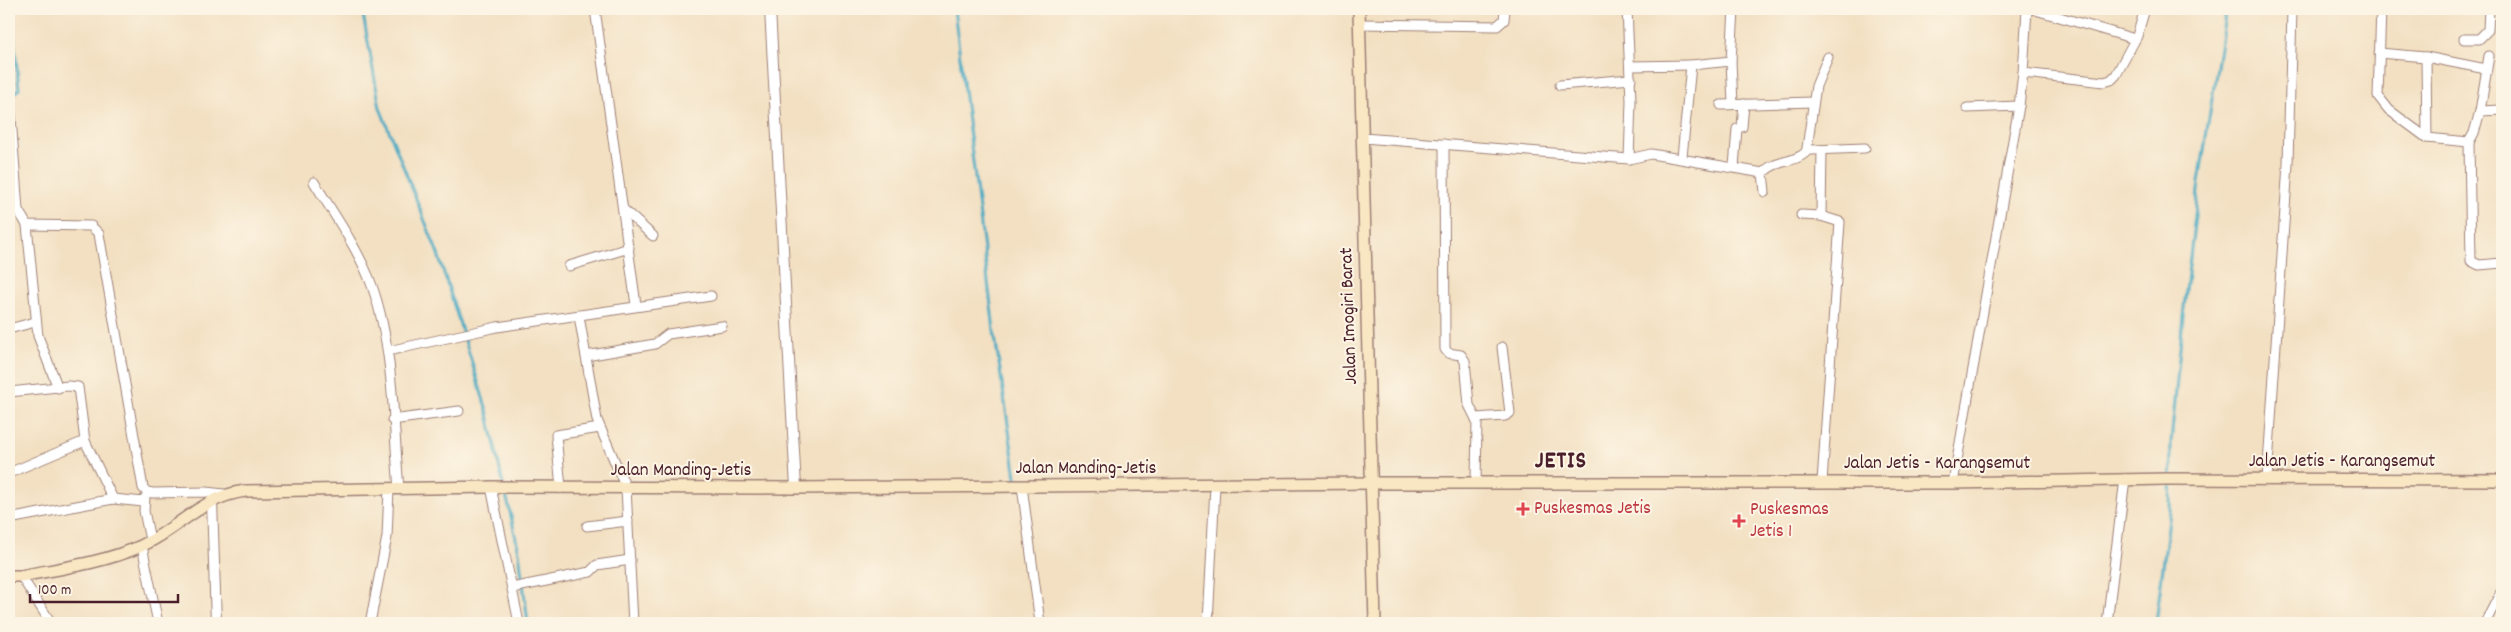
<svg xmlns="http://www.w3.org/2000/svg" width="2511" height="632" font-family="Dekko,sans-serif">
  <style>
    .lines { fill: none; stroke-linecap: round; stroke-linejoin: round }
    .stream { stroke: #42a9c2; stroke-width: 3 }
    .minor-casing { stroke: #9e8076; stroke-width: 11 }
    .tertiary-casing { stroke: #9e8076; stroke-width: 12 }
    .secondary-casing { stroke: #9e8076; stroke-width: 14 }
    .minor { stroke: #fff; stroke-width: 9 }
    .tertiary { stroke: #fff; stroke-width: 10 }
    .secondary { stroke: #f9e7c3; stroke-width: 11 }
    .health-dot { fill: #e0444e; stroke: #fcf5e5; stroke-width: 2 }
    .labels { text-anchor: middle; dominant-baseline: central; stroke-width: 4; stroke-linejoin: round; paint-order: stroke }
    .street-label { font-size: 19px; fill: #4a1f2b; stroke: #fcf5e5 }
    .health-label { font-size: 19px; fill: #be3a42; stroke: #fcf5e5; text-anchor: start }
    .district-label { font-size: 24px; font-weight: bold; letter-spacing: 1px; fill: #4a1f2b; stroke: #fcf5e5 }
  </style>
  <rect width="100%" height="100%" fill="#fcf5e5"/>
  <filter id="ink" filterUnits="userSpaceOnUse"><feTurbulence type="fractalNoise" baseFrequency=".02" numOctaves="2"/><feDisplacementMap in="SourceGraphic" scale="10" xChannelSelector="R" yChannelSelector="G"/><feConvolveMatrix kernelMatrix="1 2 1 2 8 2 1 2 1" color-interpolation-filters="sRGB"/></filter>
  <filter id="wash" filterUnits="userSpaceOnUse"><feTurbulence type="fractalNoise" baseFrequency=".0096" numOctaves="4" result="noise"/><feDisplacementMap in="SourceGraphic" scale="20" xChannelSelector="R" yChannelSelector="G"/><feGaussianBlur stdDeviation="1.12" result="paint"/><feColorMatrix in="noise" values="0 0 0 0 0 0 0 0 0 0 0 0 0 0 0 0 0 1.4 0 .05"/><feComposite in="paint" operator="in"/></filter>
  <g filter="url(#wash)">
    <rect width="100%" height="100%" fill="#f3e0c2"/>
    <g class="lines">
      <g class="stream">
        <path d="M362,9l18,99 58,146 50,160 15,70"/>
        <path d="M954,9l40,321 23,154"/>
        <path d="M11,96l8,-7 -8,-80"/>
        <path d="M505,490l14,62 9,71"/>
        <path d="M2156,623l14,-112 1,-68 12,-127 16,-134 27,-173"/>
      </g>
    </g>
  </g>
  <g filter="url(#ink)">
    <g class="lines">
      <g class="minor-casing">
        <g id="minor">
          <path d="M595,9l41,296"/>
          <path d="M1627,9l4,92 -2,58"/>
          <path d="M2027,9l-4,64 81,9 7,-2 5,-5 21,-39 8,-27"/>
          <path d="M2032,9l103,30"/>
          <path d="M2381,9l-3,87 11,14 38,28 42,4 5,-9 6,-22 22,-1"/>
          <path d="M1359,24l138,2 7,-6 1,-11"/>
          <path d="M2464,39h15l9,-9 1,-21"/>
          <path d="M2379,53l47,4 60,12"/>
          <path d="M1828,57l-12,29 -9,62 5,2 53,-2"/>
          <path d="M2426,57l1,81"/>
          <path d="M1630,66l61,-1"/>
          <path d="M1560,85l71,-6"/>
          <path d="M9,91l9,119 9,15 64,1 8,8 44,254 4,4 6,1 53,-1 18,2"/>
          <path d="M1733,104l-2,-43 3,-52"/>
          <path d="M1721,105l92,-3"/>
          <path d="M1967,108l52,-2 4,-33"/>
          <path d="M2480,111l9,-55"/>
          <path d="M1742,127l2,-23"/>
          <path d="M1363,138l266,21 22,-5 112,19c12,-14 33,-9 45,-23"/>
          <path d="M2469,142l2,119 8,4 23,-2"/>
          <path d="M1444,144l1,205 3,4 13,2 4,6 4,44 8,16 -1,62"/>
          <path d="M1682,157l9,-92 40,-4"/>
          <path d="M1734,167l3,-38"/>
          <path d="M1763,173l2,19"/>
          <path d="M314,182c19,31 41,62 55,96 25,62 24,145 30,211"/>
          <path d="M623,209l30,27"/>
          <path d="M1801,215l20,1"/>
          <path d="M27,225l11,111 20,52"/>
          <path d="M569,266l60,-18"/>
          <path d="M579,316l18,104 29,68 7,135"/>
          <path d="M9,329l26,-7"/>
          <path d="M388,351l109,-24 214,-31"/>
          <path d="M586,356l69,-12 13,-10 54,-8"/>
          <path d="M9,392l59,-6 10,1 7,54 28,58 31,3"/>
          <path d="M1476,418l29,-2 5,-3 -8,-66"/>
          <path d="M392,420l67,-9"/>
          <path d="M9,473l76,-32"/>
          <path d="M2267,480l21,-316 4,-155"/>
          <path d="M1822,482l18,-260 -19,-6 1,-66"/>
          <path d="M1953,483l66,-377"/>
          <path d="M1022,486l18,137"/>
          <path d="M491,487l28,136"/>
          <path d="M561,488l-5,-53 44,-7"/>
          <path d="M145,498l-1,13 6,29"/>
          <path d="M9,519l104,-20"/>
          <path d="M587,526l41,-5"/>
          <path d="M142,546l16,77"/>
          <path d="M21,576l30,47"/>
          <path d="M512,588l78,-16 7,-7 33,-5"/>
          <path d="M370,623l17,-86 2,-48"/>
          <path d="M1208,623l7,-137"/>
          <path d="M2107,623l18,-144"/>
          <path d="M2485,623l17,-33"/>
        </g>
      </g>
      <g class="tertiary-casing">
        <g id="tertiary">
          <path d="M770,9l26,479"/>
          <path d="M212,501l4,122"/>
        </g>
      </g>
      <g class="secondary-casing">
        <g id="secondary">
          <path d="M1359,9l16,614"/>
          <path d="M9,576h12c41,-8 81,-13 118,-29 39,-17 63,-51 107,-56l245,-4 305,1 576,-5h581l214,-4 335,1"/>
        </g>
      </g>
      <use href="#minor" class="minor"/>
      <use href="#tertiary" class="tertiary"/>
      <use href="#secondary" class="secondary"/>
    </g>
  </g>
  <g class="health-dot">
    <path d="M1520.5 501.5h5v5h5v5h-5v5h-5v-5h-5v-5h5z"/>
    <path d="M1736.5 513.5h5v5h5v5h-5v5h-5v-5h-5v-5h5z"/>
  </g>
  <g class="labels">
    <g class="street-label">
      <text transform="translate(1350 316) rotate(-92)">Jalan Imogiri Barat</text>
      <text x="2342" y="462">Jalan Jetis - Karangsemut</text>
      <text x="1937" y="464">Jalan Jetis - Karangsemut</text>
      <text x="1086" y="469">Jalan Manding-Jetis</text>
      <text x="681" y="471">Jalan Manding-Jetis</text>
    </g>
    <g class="health-label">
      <text x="1534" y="509">Puskesmas Jetis</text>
      <text x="1750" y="510">Puskesmas<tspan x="1750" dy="22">Jetis 1</tspan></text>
    </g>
    <g class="district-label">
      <text x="1561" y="462">JETIS</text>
    </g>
  </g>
  <rect width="2511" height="632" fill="none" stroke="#fcf5e5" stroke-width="30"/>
  <path d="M30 594v8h148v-8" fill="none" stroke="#4a1f2b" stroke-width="2.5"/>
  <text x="38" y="594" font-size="15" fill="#4a1f2b" stroke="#fcf5e5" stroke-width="4" paint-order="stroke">100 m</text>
</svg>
